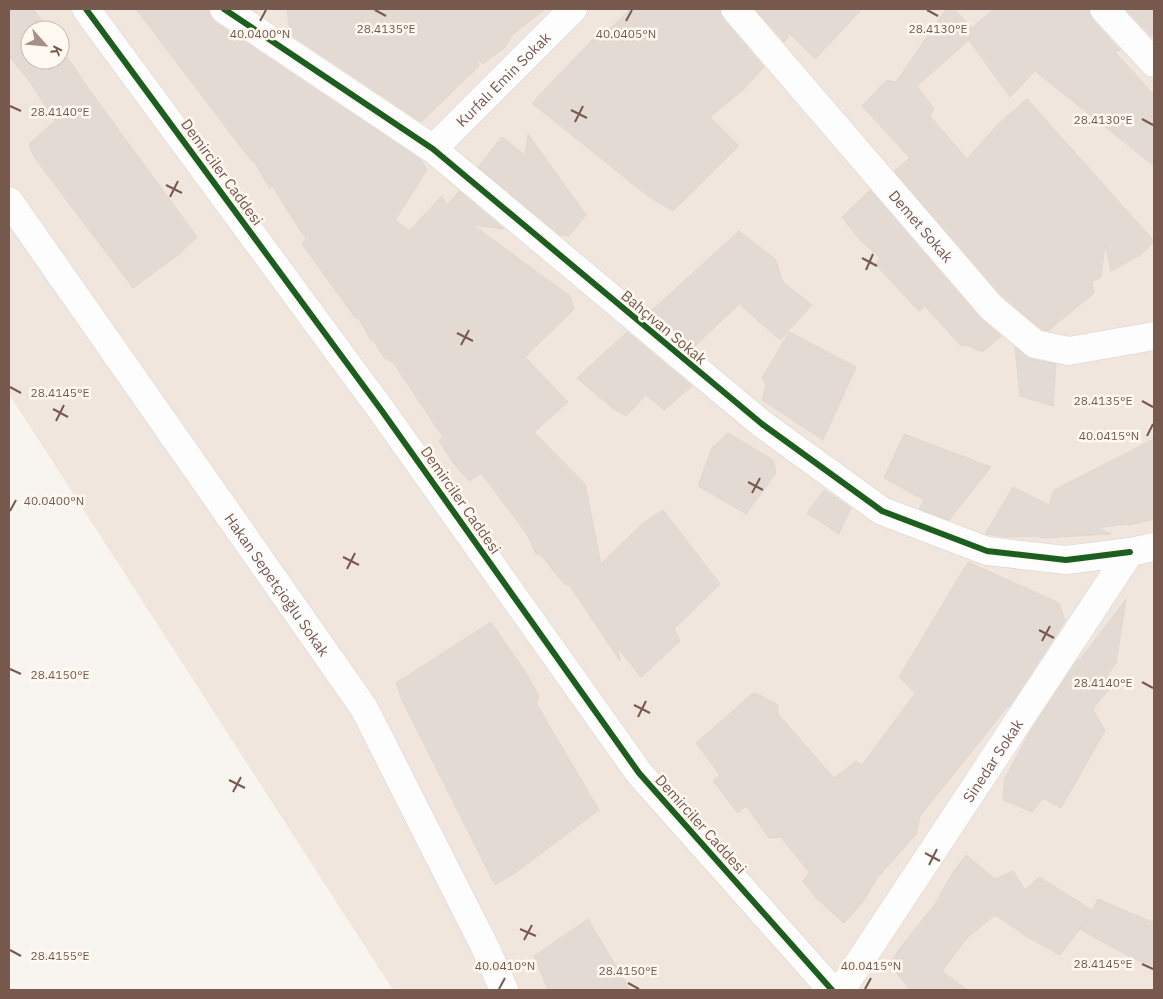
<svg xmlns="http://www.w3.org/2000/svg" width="1163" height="999" font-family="'IBM Plex Sans',sans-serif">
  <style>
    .residential { fill: #f1e6dd; fill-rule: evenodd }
    .building { fill: #e3dad4; stroke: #e1d7d1 }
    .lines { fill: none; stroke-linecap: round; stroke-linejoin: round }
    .street-casing { stroke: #d8d1cd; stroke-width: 29 }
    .secondary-casing { stroke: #d8d0cb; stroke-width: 29 }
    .street { stroke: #fefdfd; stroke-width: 28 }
    .secondary { stroke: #fefdfd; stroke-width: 28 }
    .cycleway-casing { stroke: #fff9f2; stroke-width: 9 }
    .cycleway { stroke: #1b5e20; stroke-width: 6 }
    .ticks { fill: none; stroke: #78594e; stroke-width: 2 }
    .labels { text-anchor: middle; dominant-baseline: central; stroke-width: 5; stroke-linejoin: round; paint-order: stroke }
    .street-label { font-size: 15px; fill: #78594e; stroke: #fff9f2 }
    .ticks-label { font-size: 12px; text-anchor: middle; fill: #78594e; stroke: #fff9f2; stroke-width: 5; stroke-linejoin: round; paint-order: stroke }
  </style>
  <rect width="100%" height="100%" fill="#f8f4ef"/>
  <path class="residential" d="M9,9h1145v981h-761l-384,-596zM30,30h30v30h-30z"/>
  <g class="building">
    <path d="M9,9h24l16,21h-19v30h30v-14l25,38 112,153 -19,18 -45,33 -99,-131 -5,-13 26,-23 -25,-39 -21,-26z"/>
    <path d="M136,9h72l2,7 5,6 205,137 7,11 -32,50 14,11 33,-35 5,9 12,-14 45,38 -31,-4 97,71 4,13 -49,48 43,45 -34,30 51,52 16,80 41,-40 21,-14 57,74 -46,45 6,12 -39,36 -23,-29 2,13 -50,-75 -6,-2 -23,-29 -5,-1 -9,-20 -46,-61 -12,8 -15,-17 -15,-23 4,-4 -50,-75 -9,-4 -10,-17 -3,-1 -13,-22 -2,1 -54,-75 4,-5 -34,-53 -2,3 -15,-26 -5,-4z"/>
    <path d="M287,9h258l-33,26 -7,12 -22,17 -7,-6 3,8 -58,56 -131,-88z"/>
    <path d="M630,9h90l3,10 41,48 -20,22 -34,28 29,29 -66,65 -24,-14 -117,-94 65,-68 14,-7z"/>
    <path d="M755,9h107l-47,50 -25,-25 -6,8z"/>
    <path d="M946,9h8l18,19 22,-19h95l4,11 27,30 -5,2 39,43v71l-119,-95 -25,26 -41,-57 -52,46 17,23 -4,7 37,43 31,-35 29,-25 127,142 -12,13 -31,17 -6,-27 -4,33 -9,5 2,11 -46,38 -6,-1 -40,-34 -108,-125 16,-13 -48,-52 25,-26 9,2z"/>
    <path d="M1125,9h29l-2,27h-1z"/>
    <path d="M528,134l58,81 -17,21 -9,-1 -82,-68 24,-30 23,18z"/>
    <path d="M870,190l109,127 22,19 -19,16 -16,-7 -5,1 -36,-40 -6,5 -44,-47 5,-6 -21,-19 -17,-22z"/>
    <path d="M739,231l36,28 8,23 29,23 -32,35 -41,-36 -45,43 -43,-36z"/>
    <path d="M627,332l65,54 -28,24 -18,-15 -20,21 -15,-9 -34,-29z"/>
    <path d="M789,332l67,35 -33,73 -61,-40 4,-15 -4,-7z"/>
    <path d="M1015,347l16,12 25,5 -3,42 -33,-10z"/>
    <path d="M728,433l45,27 3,13 -30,41 -48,-28 14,-38z"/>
    <path d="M904,434l87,33 -42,53 -30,-11 5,-9 -40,-22z"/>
    <path d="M1154,439v80l-25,6 -3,-1 -28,4 13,6 -71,4v-2l-34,1 -21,-3 28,-47 36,18 5,-15z"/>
    <path d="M824,490l27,18 -12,26 -32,-21z"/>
    <path d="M968,562l91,41 6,18 -56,86v-2l-89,111 -4,18 -38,43 -16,26 -18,20 -27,-24 -14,-18 6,-9 -28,-35 -12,1 -23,-32 -8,7 -25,-32 7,-6 -24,-32 56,-49 4,-1 22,12v9l56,64 22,-17 6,4 53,-72 -16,-16z"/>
    <path d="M1126,599l-10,64 -8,11 2,14 -17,21 12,22 -44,77 -18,-10 -11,14 -29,-12 2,-22 26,-48 47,-71 1,2z"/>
    <path d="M491,622l35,51 13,23 -3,7 63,107 -84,63 -20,12 -93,-185 -6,-17z"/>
    <path d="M966,855l29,24 18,-8 12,19 14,-13 53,33 6,-11 56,24v43l-22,-8 -51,-28 5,-9 -26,34 -31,-17 -34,-23 -28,23 -25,33 25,19h-57l-20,-26 10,-16 35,-44 18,-32z"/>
    <path d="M588,919l42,71h-82l-14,-34z"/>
  </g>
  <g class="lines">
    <g class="street-casing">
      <g id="street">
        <path d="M224,9l209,140 329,275 120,87 105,40 79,9 64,-8"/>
        <path id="s1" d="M735,9l256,298 44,37 34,7 85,-15"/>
        <path d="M1104,9l50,54"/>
        <path id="s2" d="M433,149l140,-140"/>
        <path id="s3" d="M9,201l355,507 122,241 18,41"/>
        <path id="s4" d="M841,990l289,-438 24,-5"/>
      </g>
    </g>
    <g class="secondary-casing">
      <path id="secondary" d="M86,9l296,402 257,362 193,217"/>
    </g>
    <use href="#street" class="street"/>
    <use href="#secondary" class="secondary"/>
    <g class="cycleway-casing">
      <g id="cycleway">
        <path d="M86,9l296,402 257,362 193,217"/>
        <path d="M224,9l209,140 329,275 120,87 105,40 79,9 64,-8"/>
      </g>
    </g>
    <use href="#cycleway" class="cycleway"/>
  </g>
  <path class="ticks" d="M375,10l11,6M927,10l11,6M260,21l6,-11M626,21l6,-11M10,106l11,5M571,110l16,8M1142,119l11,6M575,122l8,-16M166,185l16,8M170,197l8,-16M862,258l15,8M866,270l7,-16M457,333l16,8M461,345l8,-15M10,387l11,6M1142,401l11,6M53,409l15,8M56,421l8,-16M1147,436l6,-12M748,482l15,8M752,493l8,-15M10,511l6,-11M343,557l16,8M347,569l8,-16M1039,630l15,8M1042,641l8,-15M10,669l11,5M1142,682l11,6M634,705l16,8M638,717l8,-16M229,780l16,8M233,792l8,-15M925,853l15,8M929,865l8,-16M520,929l16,7M524,940l8,-15M10,950l11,6M1142,964l11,5M628,983l11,6M499,989l6,-11M865,989l6,-11"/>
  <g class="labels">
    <g class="street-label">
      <text stroke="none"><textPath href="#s2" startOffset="99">Kurfalı Emin Sokak</textPath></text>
      <text transform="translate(222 172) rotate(54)">Demirciler Caddesi</text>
      <text stroke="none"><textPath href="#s1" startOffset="286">Demet Sokak</textPath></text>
      <text transform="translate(664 327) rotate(40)">Bahçıvan Sokak</text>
      <text transform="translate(461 500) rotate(55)">Demirciler Caddesi</text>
      <text stroke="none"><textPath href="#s3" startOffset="468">Hakan Sepetçioğlu Sokak</textPath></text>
      <text stroke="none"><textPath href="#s4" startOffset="275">Sinedar Sokak</textPath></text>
      <text transform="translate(701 824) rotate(48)">Demirciler Caddesi</text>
    </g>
  </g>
  <g class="ticks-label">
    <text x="386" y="33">28.4135°E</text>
    <text x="938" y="33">28.4130°E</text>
    <text x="260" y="38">40.0400°N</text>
    <text x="626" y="38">40.0405°N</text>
    <text x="60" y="116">28.4140°E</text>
    <text x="1103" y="124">28.4130°E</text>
    <text x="60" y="397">28.4145°E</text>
    <text x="1103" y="405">28.4135°E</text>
    <text x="1109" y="440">40.0415°N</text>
    <text x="54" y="505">40.0400°N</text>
    <text x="60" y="679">28.4150°E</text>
    <text x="1103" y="687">28.4140°E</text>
    <text x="60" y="960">28.4155°E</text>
    <text x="1103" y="968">28.4145°E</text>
    <text x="505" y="970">40.0410°N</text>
    <text x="871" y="970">40.0415°N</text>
    <text x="628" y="975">28.4150°E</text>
  </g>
  <rect width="1163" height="999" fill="none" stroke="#78594e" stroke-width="20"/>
  <g transform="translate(45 45) rotate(117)"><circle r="24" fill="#fff9f2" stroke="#c9b9b0"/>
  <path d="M0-4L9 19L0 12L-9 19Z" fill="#a58f86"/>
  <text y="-8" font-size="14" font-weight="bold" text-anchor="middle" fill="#78594e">K</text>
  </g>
</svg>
